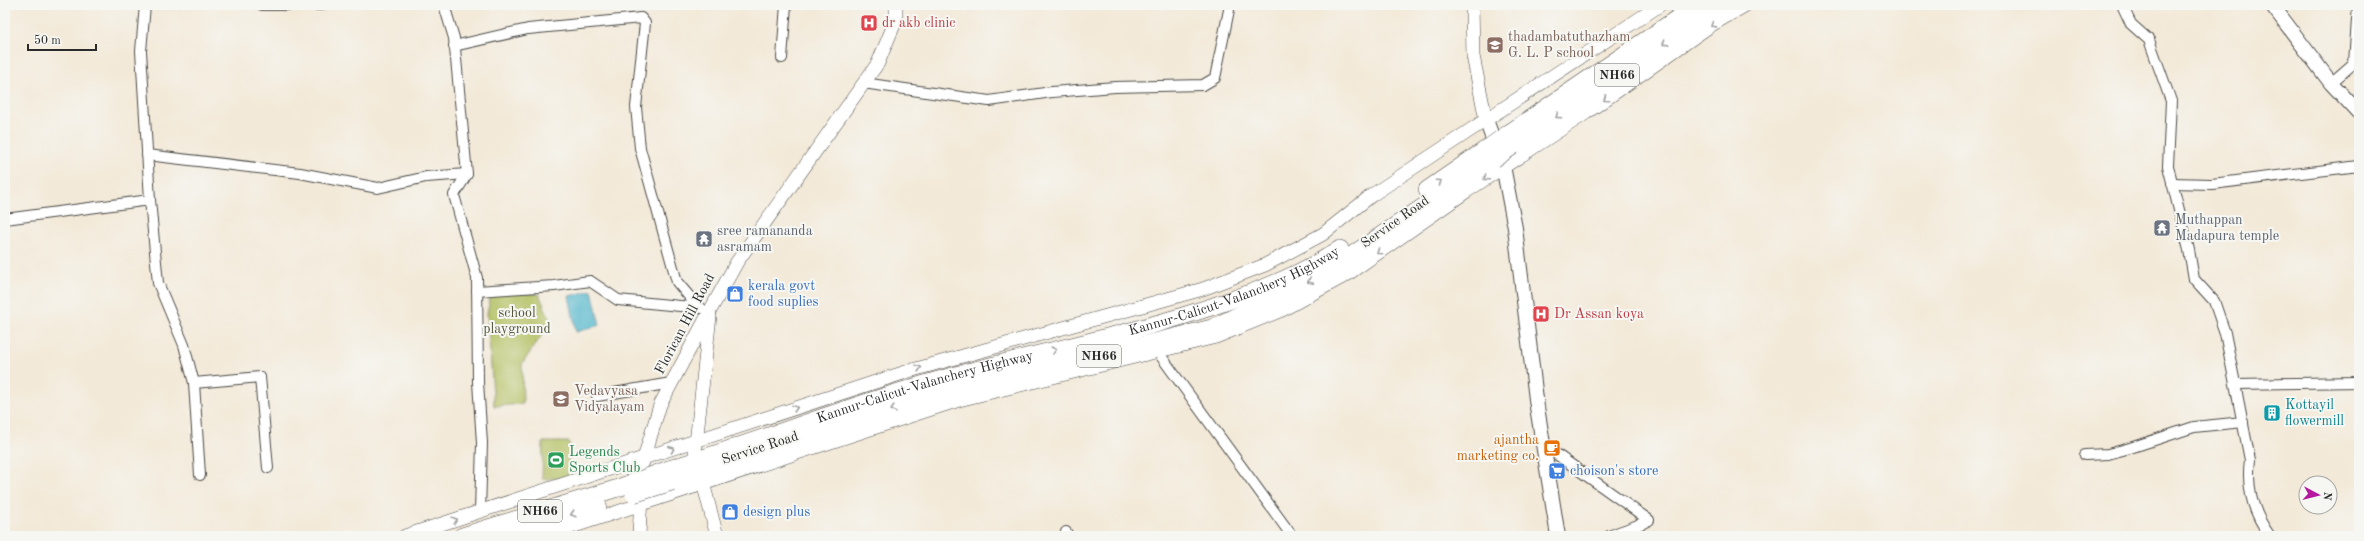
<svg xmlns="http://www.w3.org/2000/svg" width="2364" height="541" font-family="'Old Standard TT',serif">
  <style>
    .green { fill: #b2bf61; stroke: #6e7546 }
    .water { fill: #4cb4ca; stroke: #3c707a }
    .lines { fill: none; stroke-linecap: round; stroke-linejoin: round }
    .minor-casing { stroke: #494845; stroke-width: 12 }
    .tertiary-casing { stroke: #494845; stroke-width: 14 }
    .secondary-casing { stroke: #494845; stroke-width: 16 }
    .trunk-casing { stroke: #494845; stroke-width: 18 }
    .minor { stroke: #fff; stroke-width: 10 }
    .tertiary { stroke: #fff; stroke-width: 13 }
    .secondary { stroke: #fff; stroke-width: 14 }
    .trunk { stroke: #fff; stroke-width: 17 }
    .trunk-bridge-casing { stroke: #494845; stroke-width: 18; stroke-linecap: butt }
    .trunk-bridge { stroke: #fff; stroke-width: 17 }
    .oneway { stroke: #a0a0a0 }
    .labels { text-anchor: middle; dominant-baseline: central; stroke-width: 4; stroke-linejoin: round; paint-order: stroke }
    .shield { fill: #f6f6f2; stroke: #686867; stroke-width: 1 }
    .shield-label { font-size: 13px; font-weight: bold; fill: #2b2b2b }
    .health-label { font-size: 14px; fill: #be3a42; stroke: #f6f6f2; text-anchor: start }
    .education-label { font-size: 14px; fill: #785e54; stroke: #f6f6f2; text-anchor: start }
    .worship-label { font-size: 14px; fill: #5b616d; stroke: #f6f6f2; text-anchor: start }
    .street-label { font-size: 14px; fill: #2b2b2b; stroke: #f6f6f2 }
    .shop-label { font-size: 14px; fill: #366cbe; stroke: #f6f6f2; text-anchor: start }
    .park-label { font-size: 14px; fill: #54573b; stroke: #f6f6f2 }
    .culture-label { font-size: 14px; fill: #0d838f; stroke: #f6f6f2; text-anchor: start }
    .food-label { font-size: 14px; fill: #c56008; stroke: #f6f6f2; text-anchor: end }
    .leisure-label { font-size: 14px; fill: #27864d; stroke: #f6f6f2; text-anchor: start }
  </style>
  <rect width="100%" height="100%" fill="#f6f6f2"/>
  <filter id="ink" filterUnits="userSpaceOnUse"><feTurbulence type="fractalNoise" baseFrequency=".025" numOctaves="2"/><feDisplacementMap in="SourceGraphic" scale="8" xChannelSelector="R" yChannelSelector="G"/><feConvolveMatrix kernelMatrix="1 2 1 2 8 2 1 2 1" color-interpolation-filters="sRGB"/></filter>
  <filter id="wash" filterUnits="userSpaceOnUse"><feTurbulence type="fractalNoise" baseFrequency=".012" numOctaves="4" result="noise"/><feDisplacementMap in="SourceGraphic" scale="16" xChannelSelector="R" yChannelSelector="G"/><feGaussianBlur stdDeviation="0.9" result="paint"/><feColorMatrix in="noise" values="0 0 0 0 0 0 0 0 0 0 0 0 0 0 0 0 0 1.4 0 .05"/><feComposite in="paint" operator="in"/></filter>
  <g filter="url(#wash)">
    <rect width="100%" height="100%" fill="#f3e9d8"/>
    <g class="green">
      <path d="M492,291l47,3 12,28 -29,42 1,40 -29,2 -7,-93z"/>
      <path d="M543,442h26l-1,36 -26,1z"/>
    </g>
    <path class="water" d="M592,290l8,35 -24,7 -7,-36z"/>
  </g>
  <g filter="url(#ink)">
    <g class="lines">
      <g class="minor-casing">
        <g id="minor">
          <path d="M145,5l-4,46 9,149 8,83 26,62 10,38 6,92"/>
          <path d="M262,5h59"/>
          <path d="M444,5l10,33 13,136 -13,21 23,83 1,104 4,61 -2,69"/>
          <path d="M2122,5l9,19 18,16 22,61 -3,65 21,84 5,29 20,22 11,32 25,127c-4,29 3,53 20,76"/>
          <path d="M454,46l74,-17 113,-11 4,5 -9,84 4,41 37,134 22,26"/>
          <path d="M782,58l4,-53"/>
          <path d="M863,83l126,18 63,-9 63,-5 88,-2 12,-7 15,-73"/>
          <path d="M2331,83l23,-20 4,-58"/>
          <path d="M147,155l153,18 78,15 48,-11 41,-3"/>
          <path d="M2172,183l40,1 147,-18"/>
          <path d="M5,219l145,-19"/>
          <path d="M477,291l77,-5 36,-5 28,19 83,8"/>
          <path d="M1158,352l134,184"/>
          <path d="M194,383l66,-6 8,91"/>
          <path d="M2237,384l122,-2"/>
          <path d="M597,396l74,-13"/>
          <path d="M1542,444l107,76c-13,7 -26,10 -40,16"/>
          <path d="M2085,455l23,-1 22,-6 64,-21 49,-5"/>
          <path d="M1066,532l2,4"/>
        </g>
      </g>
      <g class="tertiary-casing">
        <g id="tertiary">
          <path d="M1472,5l1,51 13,64"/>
          <path d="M710,316l-15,136 22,84"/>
          <path d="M642,465l18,-60 51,-96 26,-47 141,-199 18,-43v-15"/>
          <path d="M405,536l504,-165 294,-82 62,-24 58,-31 49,-39 288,-190"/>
          <path d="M544,536l415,-136 257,-63 66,-27 66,-36 119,-83 119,-78 124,-87 36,-21"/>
          <path d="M639,536l2,-40"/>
        </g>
      </g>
      <g class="secondary-casing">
        <g id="secondary">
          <path d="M2272,5l59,78 28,30"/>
          <path d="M1486,120l17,46 12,62 22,179 21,129"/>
        </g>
      </g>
      <g class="trunk-casing">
        <g id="trunk">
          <path d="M1509,133l188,-128"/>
          <path d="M1513,146l208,-141"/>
          <path d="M1427,190l58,-40"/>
          <path id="s1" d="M669,469c100,-31 197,-70 298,-97 88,-23 178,-41 264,-72 38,-13 76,-29 109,-51"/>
          <path d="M672,482l258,-85 282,-69 112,-54 170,-115"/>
          <path d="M462,536l156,-48"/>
          <path d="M506,536l92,-30"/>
        </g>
      </g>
      <use href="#minor" class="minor"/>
      <use href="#tertiary" class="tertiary"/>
      <use href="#secondary" class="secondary"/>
      <use href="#trunk" class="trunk"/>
      <g class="trunk-bridge-casing">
        <g id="trunk-bridge">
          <path d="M1485,150l24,-17"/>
          <path d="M1494,159l19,-13"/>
          <path d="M618,488l51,-19"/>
          <path d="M634,494l38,-12"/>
        </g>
      </g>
      <use href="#trunk-bridge" class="trunk-bridge"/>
    </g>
    <defs><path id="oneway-chevron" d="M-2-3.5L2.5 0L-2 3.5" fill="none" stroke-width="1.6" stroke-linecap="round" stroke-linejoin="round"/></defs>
    <g class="oneway">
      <use href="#oneway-chevron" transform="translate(1713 25) rotate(148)"/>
      <use href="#oneway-chevron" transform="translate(1665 43) rotate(146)"/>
      <use href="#oneway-chevron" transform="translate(1606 99) rotate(145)"/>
      <use href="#oneway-chevron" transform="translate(1558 116) rotate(146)"/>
      <use href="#oneway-chevron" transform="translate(1486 178) rotate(146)"/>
      <use href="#oneway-chevron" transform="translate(1439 182) rotate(-35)"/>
      <use href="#oneway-chevron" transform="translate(1379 252) rotate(145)"/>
      <use href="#oneway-chevron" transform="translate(1310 281) rotate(154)"/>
      <use href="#oneway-chevron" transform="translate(1054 350) rotate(-14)"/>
      <use href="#oneway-chevron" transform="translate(919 368) rotate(-16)"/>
      <use href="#oneway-chevron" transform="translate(795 408) rotate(-18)"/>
      <use href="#oneway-chevron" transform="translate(893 409) rotate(162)"/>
      <use href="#oneway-chevron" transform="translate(672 449) rotate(-20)"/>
      <use href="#oneway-chevron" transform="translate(573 514) rotate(162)"/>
      <use href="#oneway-chevron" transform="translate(455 520) rotate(-18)"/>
    </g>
  </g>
  <defs>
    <g id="hospital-square" transform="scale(0.9)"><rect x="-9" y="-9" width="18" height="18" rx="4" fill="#e0444e" stroke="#f6f6f2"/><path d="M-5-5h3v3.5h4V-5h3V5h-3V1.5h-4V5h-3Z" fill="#fff"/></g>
    <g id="school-square" transform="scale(0.9)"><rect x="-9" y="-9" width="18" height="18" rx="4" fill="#8d6e63" stroke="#f6f6f2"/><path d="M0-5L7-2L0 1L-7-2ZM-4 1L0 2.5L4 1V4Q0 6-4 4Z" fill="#fff"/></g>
    <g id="temple-square" transform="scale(0.9)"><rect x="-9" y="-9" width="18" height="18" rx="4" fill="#6b7280" stroke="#f6f6f2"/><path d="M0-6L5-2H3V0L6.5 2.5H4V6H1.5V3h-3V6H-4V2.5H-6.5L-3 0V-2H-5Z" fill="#fff"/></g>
    <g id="shop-square" transform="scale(0.9)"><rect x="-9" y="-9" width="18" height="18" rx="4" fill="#3f7fe0" stroke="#f6f6f2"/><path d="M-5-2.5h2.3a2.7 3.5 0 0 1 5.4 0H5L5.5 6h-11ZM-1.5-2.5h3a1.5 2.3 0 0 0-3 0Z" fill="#fff"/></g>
    <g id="building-square" transform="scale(0.9)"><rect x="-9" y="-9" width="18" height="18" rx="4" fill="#0f9aa8" stroke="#f6f6f2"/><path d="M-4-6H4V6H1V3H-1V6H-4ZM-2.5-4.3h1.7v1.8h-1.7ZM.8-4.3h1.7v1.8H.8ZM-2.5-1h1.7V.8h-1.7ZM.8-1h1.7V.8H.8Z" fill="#fff"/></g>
    <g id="cafe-square" transform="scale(0.9)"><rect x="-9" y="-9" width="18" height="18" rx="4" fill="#e8710a" stroke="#f6f6f2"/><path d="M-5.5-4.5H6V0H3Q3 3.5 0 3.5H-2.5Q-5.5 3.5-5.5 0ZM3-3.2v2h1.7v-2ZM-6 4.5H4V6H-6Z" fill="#fff"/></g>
    <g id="stadium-square" transform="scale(0.9)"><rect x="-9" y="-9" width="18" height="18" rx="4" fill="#2e9e5b" stroke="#f6f6f2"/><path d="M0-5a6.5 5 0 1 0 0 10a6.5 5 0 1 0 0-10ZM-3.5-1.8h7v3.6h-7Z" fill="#fff"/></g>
    <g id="supermarket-square" transform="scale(0.9)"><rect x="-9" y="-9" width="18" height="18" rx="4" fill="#3f7fe0" stroke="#f6f6f2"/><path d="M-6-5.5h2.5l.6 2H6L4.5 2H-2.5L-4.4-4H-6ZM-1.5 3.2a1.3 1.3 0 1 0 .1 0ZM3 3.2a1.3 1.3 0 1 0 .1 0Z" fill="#fff"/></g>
  </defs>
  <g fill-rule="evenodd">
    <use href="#hospital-square" x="869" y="23"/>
    <use href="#school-square" x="1495" y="45"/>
    <use href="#temple-square" x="2162" y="228"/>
    <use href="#temple-square" x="704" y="239"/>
    <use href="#shop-square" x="735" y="294"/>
    <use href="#hospital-square" x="1541" y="314"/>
    <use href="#school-square" x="561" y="399"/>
    <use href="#building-square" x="2272" y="413"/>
    <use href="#cafe-square" x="1552" y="448"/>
    <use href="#stadium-square" x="556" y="460"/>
    <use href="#supermarket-square" x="1557" y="471"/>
    <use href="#shop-square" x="730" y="512"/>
  </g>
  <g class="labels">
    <g class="shield">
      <rect x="1595" y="64" width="44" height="22" rx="3"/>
      <rect x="1077" y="345" width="44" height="22" rx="3"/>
      <rect x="518" y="500" width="44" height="22" rx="3"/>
    </g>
    <g class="shield-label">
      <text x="1617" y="75">NH66</text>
      <text x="1099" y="356">NH66</text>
      <text x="540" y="511">NH66</text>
    </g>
    <g class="health-label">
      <text x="882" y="23">dr akb clinic</text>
      <text x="1554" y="314">Dr Assan koya</text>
    </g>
    <g class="education-label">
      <text x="1508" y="37">thadambatuthazham<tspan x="1508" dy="16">G. L. P school</tspan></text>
      <text x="574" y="391">Vedavyasa<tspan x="574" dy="16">Vidyalayam</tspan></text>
    </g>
    <g class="worship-label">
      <text x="2175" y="220">Muthappan<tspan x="2175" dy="16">Madapura temple</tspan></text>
      <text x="717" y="231">sree ramananda<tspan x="717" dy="16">asramam</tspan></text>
    </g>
    <g class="street-label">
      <text transform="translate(1395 222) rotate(-35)">Service Road</text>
      <text stroke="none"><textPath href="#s1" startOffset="593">Kannur-Calicut-Valanchery Highway</textPath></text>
      <text transform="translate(685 324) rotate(-62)">Florican Hill Road</text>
      <text stroke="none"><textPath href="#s1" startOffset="269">Kannur-Calicut-Valanchery Highway</textPath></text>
      <text transform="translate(760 448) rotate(-18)">Service Road</text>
    </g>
    <g class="shop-label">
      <text x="748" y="286">kerala govt<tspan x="748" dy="16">food suplies</tspan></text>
      <text x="1570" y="471">choison's store</text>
      <text x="743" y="512">design plus</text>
    </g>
    <g class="park-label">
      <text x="517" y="313">school<tspan x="517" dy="16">playground</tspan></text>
    </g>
    <g class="culture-label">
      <text x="2285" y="405">Kottayil<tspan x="2285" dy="16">flowermill</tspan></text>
    </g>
    <g class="food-label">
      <text x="1539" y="440">ajantha<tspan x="1539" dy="16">marketing co.</tspan></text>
    </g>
    <g class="leisure-label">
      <text x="569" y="452">Legends<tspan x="569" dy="16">Sports Club</tspan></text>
    </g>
  </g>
  <rect width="2364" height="541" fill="none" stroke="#f6f6f2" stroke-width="20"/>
  <g transform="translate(2318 495) rotate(97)"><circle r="19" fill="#f6f6f2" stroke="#a5a5a2"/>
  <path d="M0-3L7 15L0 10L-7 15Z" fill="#b5179e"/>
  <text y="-6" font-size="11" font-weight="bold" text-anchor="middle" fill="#2b2b2b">N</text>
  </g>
  <path d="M28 44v6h68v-6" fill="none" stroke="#2b2b2b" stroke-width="2"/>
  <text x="34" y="44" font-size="12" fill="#2b2b2b" stroke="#f6f6f2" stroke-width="3" paint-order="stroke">50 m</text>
</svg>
